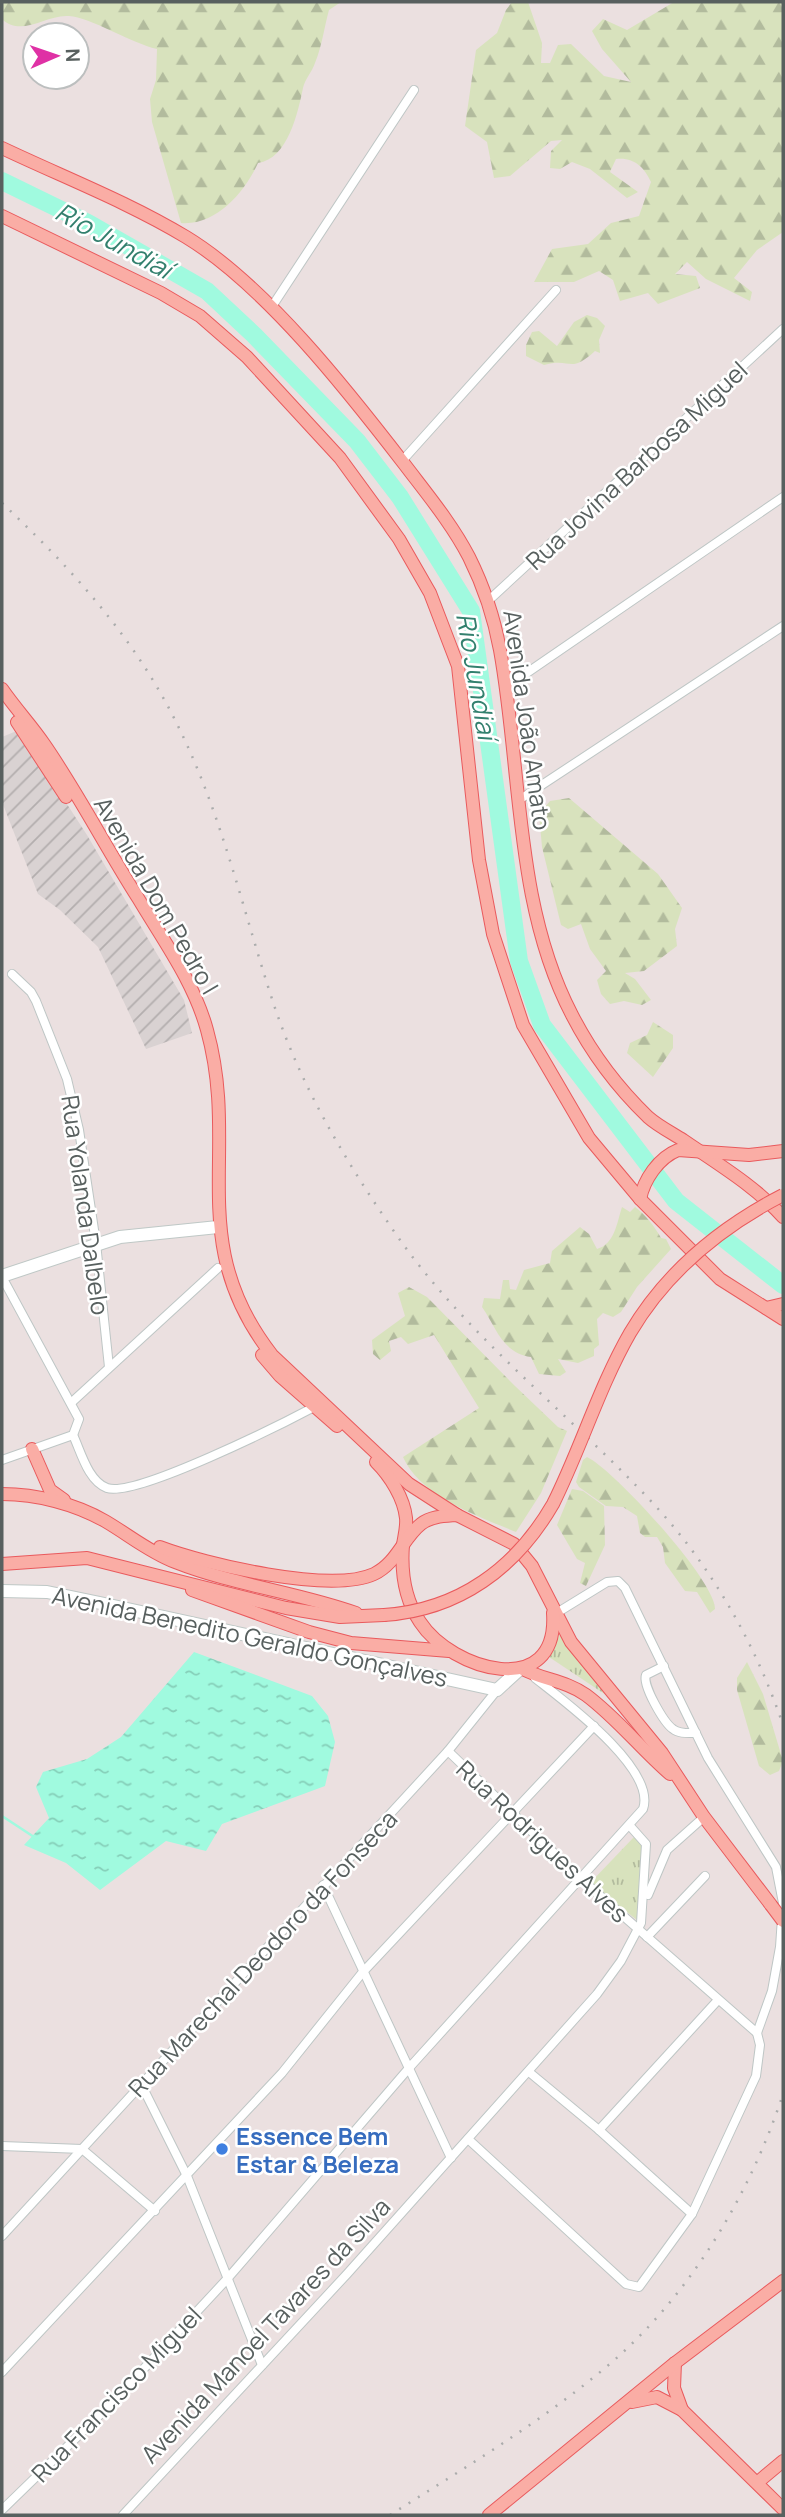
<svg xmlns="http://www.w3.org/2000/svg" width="785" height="2517" font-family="Manrope,sans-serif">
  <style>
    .industrial { fill: url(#industrial-furrows) }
    .forest { fill: url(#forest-firs) }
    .park { fill: url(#park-tufts) }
    .water { fill: url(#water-ripples) }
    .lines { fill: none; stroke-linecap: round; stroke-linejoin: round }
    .stream { stroke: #a0fadf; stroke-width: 2.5 }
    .river { stroke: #a0fadf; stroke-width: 18 }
    .street-casing { stroke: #bec6c5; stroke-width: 10 }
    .secondary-casing { stroke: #bfc8c6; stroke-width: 14 }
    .primary-casing { stroke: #e95a5d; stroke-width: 14 }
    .street { stroke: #fff; stroke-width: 8 }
    .secondary { stroke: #fff; stroke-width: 12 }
    .primary { stroke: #faada5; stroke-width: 12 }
    .rail { stroke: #abacac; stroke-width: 2.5; stroke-dasharray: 2 9; stroke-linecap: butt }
    .primary-bridge-casing { stroke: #e95a5d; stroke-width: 14; stroke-linecap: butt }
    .primary-bridge { stroke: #faada5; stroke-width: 12 }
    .shop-dot { fill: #3f7fe0; stroke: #fff; stroke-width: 2.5 }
    .labels { text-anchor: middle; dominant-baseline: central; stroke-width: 5; stroke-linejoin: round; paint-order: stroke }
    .street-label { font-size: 24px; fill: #58605f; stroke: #fff }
    .shop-label { font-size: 24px; font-weight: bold; fill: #366cbe; stroke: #fff; text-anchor: start }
    .water-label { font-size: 26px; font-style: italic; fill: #33806e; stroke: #fff }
  </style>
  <defs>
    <pattern id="industrial-furrows" width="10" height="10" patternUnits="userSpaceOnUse" patternTransform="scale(1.75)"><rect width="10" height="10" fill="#d9d2d2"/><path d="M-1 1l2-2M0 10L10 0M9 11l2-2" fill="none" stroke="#b3aeae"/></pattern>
    <pattern id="forest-firs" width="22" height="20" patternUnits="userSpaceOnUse" patternTransform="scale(1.75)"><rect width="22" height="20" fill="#d8e2bd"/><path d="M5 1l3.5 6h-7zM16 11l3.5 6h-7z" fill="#b2bb9d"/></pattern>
    <pattern id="park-tufts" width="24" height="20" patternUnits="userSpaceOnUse" patternTransform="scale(1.75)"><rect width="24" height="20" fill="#d8e2bd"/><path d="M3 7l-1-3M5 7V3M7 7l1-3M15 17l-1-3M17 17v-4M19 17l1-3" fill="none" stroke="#b2bb9d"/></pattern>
    <pattern id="water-ripples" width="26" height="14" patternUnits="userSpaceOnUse" patternTransform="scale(1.75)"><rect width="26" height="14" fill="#a0fadf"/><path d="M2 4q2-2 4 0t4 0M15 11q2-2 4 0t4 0" fill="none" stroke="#85ceb8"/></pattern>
  </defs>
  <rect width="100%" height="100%" fill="#ebe0e0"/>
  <path class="industrial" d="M19,730l68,105 97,165 8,33 -46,16 -48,-102 -38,-37 -22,-16 -36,-92v-65z"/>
  <g class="forest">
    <path d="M2,2h339l-12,8c-5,18 -7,36 -14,53 -3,9 -10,16 -12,25 -5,24 -15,71 -45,75 -13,29 -42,63 -77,60l-29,-101 -2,-23 6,-19 1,-31c-26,-6 -67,-32 -88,-33 -23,-2 -47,22 -67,3z"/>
    <path d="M512,2h16l14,41 -1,20h9l8,-18 13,-1 33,32 27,6 -29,-33 -10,-18 11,-12 24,11 47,-28h109v230l-26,18 -23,28 18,14 -2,9 -44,-22 -19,-17 -12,12 21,2 4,12 -42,16 -10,-11 -28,8 -7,-21 -14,-9 -25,11h-40l18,-33 36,-5 23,-21 28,-7 12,-34c-7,-15 -17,-25 -35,-23l-6,13 28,20 -11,6 -37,-29 -18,-7 -12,7 -10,-1 1,-17 11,-11 -11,1 -41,35 -16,2 -7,-36 -22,-16 11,-76 21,-17 9,-23z"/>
    <path d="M587,315l10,3 8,8 -6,14 1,13 -5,-2c-26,24 -23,6 -51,14l-18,-9v-11l6,-13 7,-1 18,15 17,-24z"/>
    <path d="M569,798l89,76 24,34 -7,21 2,17 -33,25 -19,2 10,6 16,21 -9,5 -18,-4 -14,3 -9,-10 -4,-14 9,-9 -16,-22 -9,-25 -13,5 -7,-4 -19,-78 -3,-33 11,-13z"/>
    <path d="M653,1022l20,13v13l-20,29 -26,-24 3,-10 17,-8z"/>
    <path d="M622,1207l8,5 5,-5c11,8 20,20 26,31l5,1 5,10 -34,38 -16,25 -8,5 -10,-4 -6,6 2,26 -5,4v7l-16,7 -20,-4 8,13 -6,4 -21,-2 -8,-17c-29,-4 -35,-30 -49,-50l2,-9 16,1 3,-19h6l1,9 6,1 8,-20 26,-7 2,-12 28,-24 9,7 8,15c18,-5 20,-27 25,-42z"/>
    <path d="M409,1287l18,10 88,89 43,41 9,4 -26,62 -25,39c-38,-16 -95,-35 -113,-75l76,-49 -45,-73 -26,9 -7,-7 -12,4 2,10 -11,9 -7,-6 -1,-14 33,-24 -7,-23z"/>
    <path d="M587,1457c26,12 129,124 128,152l-5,4 -13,-21 -12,-1 -20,-28 -2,-16 -6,-10h-12l-5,-4 -3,-17 -14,-9 -17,-1 -27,-19 -3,-5 7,-22z"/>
    <path d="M572,1489l11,2 21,15 1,39 -19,41 -6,-3 5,-20 -8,-4 -20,-34z"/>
    <path d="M747,1662l16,32 20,67 -4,10 -9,4 -11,-9 -22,-76v-12z"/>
  </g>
  <g class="park">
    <path d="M561,1632l54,69 -66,-44z"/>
    <path d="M634,1837h4l4,8 -5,75 -47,-37z"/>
  </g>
  <path class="water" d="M194,1652l118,44 16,20 7,26 -10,44 -103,38 -16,27 -40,-10 -66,49 -34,-27 -42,-18 25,-27 -13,-31 7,-15 44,-13 34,-22z"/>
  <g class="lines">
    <path class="stream" d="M2,1816l32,21"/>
    <path class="river" d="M2,181l86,42 119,68 47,44 103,106 43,56 71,114 48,350 23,64 134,176 107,84"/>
    <g class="street-casing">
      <g id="street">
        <path d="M271,308l143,-218"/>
        <path d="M402,461l154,-171"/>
        <path d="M488,601l295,-272"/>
        <path d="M505,688l278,-191"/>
        <path d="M519,800l264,-174"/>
        <path d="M12,974l19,18 5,9 31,78 12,51 17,113 13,124"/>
        <path d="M2,1277l77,142 -6,16 -71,25"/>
        <path d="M72,1402l146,-134"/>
        <path d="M73,1435c8,17 15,46 34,53 28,10 177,-65 209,-82"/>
        <path d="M664,1666l-18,9c-4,10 18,48 27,54 6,5 15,4 23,4"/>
        <path d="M448,1751l133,128 176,154"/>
        <path d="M323,1885l128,273"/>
        <path d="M648,1895l19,-45 37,-33"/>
        <path d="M647,1937l58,-61"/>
        <path d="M529,2072l70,58 93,84"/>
        <path d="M141,2084l46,92 75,189"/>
        <path d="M599,2130l119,-130"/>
        <path d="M468,2139l158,145 13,3 53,-73 64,-138 4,-31 -3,-12 15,-42 8,-44 3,-44 -7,-36 -68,-109 -83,-170 -7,-7 -11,1 -52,32"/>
        <path d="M2,2146l80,3"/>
        <path d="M82,2149l73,62"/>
        <path d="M2,2236l446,-485 49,-61"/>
        <path d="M2,2372l280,-299 80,-100 232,-247"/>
        <path d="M2,2510l108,-105 118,-127 181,-210 234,-259c14,-40 -79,-108 -108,-131"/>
        <path d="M123,2515l224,-241 250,-280 24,-33 20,-38 5,-79 -16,-18"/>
      </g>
    </g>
    <g class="secondary-casing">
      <g id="secondary">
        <path d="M2,1276l118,-39 98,-10"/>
        <path d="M2,1591l45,1 53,11 397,87 24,-22"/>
      </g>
    </g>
    <g class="primary-casing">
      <g id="primary">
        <path d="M2,148c61,29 126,54 184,89 79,48 162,154 219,228 22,29 47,59 64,92 15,30 25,60 31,93 22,121 14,254 72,365 19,37 46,73 76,102 10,9 24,16 35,23 35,24 72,46 100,77"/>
        <path d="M2,216l159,77 39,23 47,41 93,101 59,81 31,54 28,73 21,194 14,74 30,91 66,113 51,61 80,80 63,40"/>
        <path d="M2,689c13,19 29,36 42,55 34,49 62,104 94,154 25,42 56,84 69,132 34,122 -24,211 65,325l137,129 48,31 57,29 18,22 39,76 91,111 42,64 67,88"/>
        <path d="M17,722l49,75"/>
        <path d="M640,1199c4,-19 18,-41 38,-49l71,5 34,-4"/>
        <path d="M766,1308l17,-4"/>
        <path d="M262,1355l18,21 57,50"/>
        <path d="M32,1449l18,41 14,10"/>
        <path d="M376,1462c14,14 28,36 30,56 1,9 -2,19 -3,27 -2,26 2,55 17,77 32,49 139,79 133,-9"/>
        <path d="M2,1494c35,0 73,10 103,27 24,14 44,31 70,41 58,23 122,30 181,51"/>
        <path d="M160,1547c45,17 170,47 214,27 23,-11 29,-36 47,-50 10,-8 25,-8 36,-9"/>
        <path d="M2,1564l85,-6 199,50 54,9 44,-2"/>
        <path d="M192,1590l117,42 42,11 98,8"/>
        <path d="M521,1668c21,12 44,12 65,27 31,23 55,54 84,79"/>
        <path d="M675,2363l-1,25 8,22"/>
        <path d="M632,2402l25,-5 25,13 101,99"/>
        <path d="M758,2482l25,-21"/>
        <path d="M489,2515l186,-152 108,-82"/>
      </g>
    </g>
    <use href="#street" class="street"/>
    <use href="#secondary" class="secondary"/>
    <use href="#primary" class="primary"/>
    <g class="rail">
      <path d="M2,503c68,64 132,134 174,219 46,91 67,190 99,286 26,77 68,149 114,216 72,108 171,181 259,274 61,64 107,144 135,227"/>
      <path d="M390,2515c73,-46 148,-91 215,-147 83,-69 145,-173 178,-274"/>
    </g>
    <g class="primary-bridge-casing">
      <g id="primary-bridge">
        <path d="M384,1615c75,-5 132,-47 169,-111 28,-56 46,-117 77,-171 36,-61 91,-106 153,-138"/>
        <path d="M771,1905l12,16"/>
      </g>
    </g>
    <use href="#primary-bridge" class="primary-bridge"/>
  </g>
  <circle class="shop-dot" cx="222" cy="2149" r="7"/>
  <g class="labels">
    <g class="street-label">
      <text transform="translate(636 465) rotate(-43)">Rua Jovina Barbosa Miguel</text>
      <text transform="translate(528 720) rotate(82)">Avenida João Amato</text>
      <text transform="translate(157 895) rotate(60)">Avenida Dom Pedro I</text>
      <text transform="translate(86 1205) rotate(82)">Rua Yolanda Dalbelo</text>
      <text transform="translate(250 1636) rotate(12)">Avenida Benedito Geraldo Gonçalves</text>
      <text transform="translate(543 1841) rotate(43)">Rua Rodrigues Alves</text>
      <text transform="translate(262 1953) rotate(-47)">Rua Marechal Deodoro da Fonseca</text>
      <text transform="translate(265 2330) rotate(-47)">Avenida Manoel Tavares da Silva</text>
      <text transform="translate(116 2394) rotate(-46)">Rua Francisco Miguel</text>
    </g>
    <g class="shop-label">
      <text x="236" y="2135">Essence Bem<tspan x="236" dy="28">Estar &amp; Beleza</tspan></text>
    </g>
    <g class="water-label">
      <text transform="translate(114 240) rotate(29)">Rio Jundiaí</text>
      <text transform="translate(477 676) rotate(80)">Rio Jundiaí</text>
    </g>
  </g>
  <rect width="785" height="2517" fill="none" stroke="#58605f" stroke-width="7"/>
  <g transform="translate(56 56) rotate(88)"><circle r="33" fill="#ffffff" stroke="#bcbfbf" stroke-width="2"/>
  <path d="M0-5L12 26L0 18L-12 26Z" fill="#df31a5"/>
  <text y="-10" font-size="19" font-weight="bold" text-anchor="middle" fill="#58605f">N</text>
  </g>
</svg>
